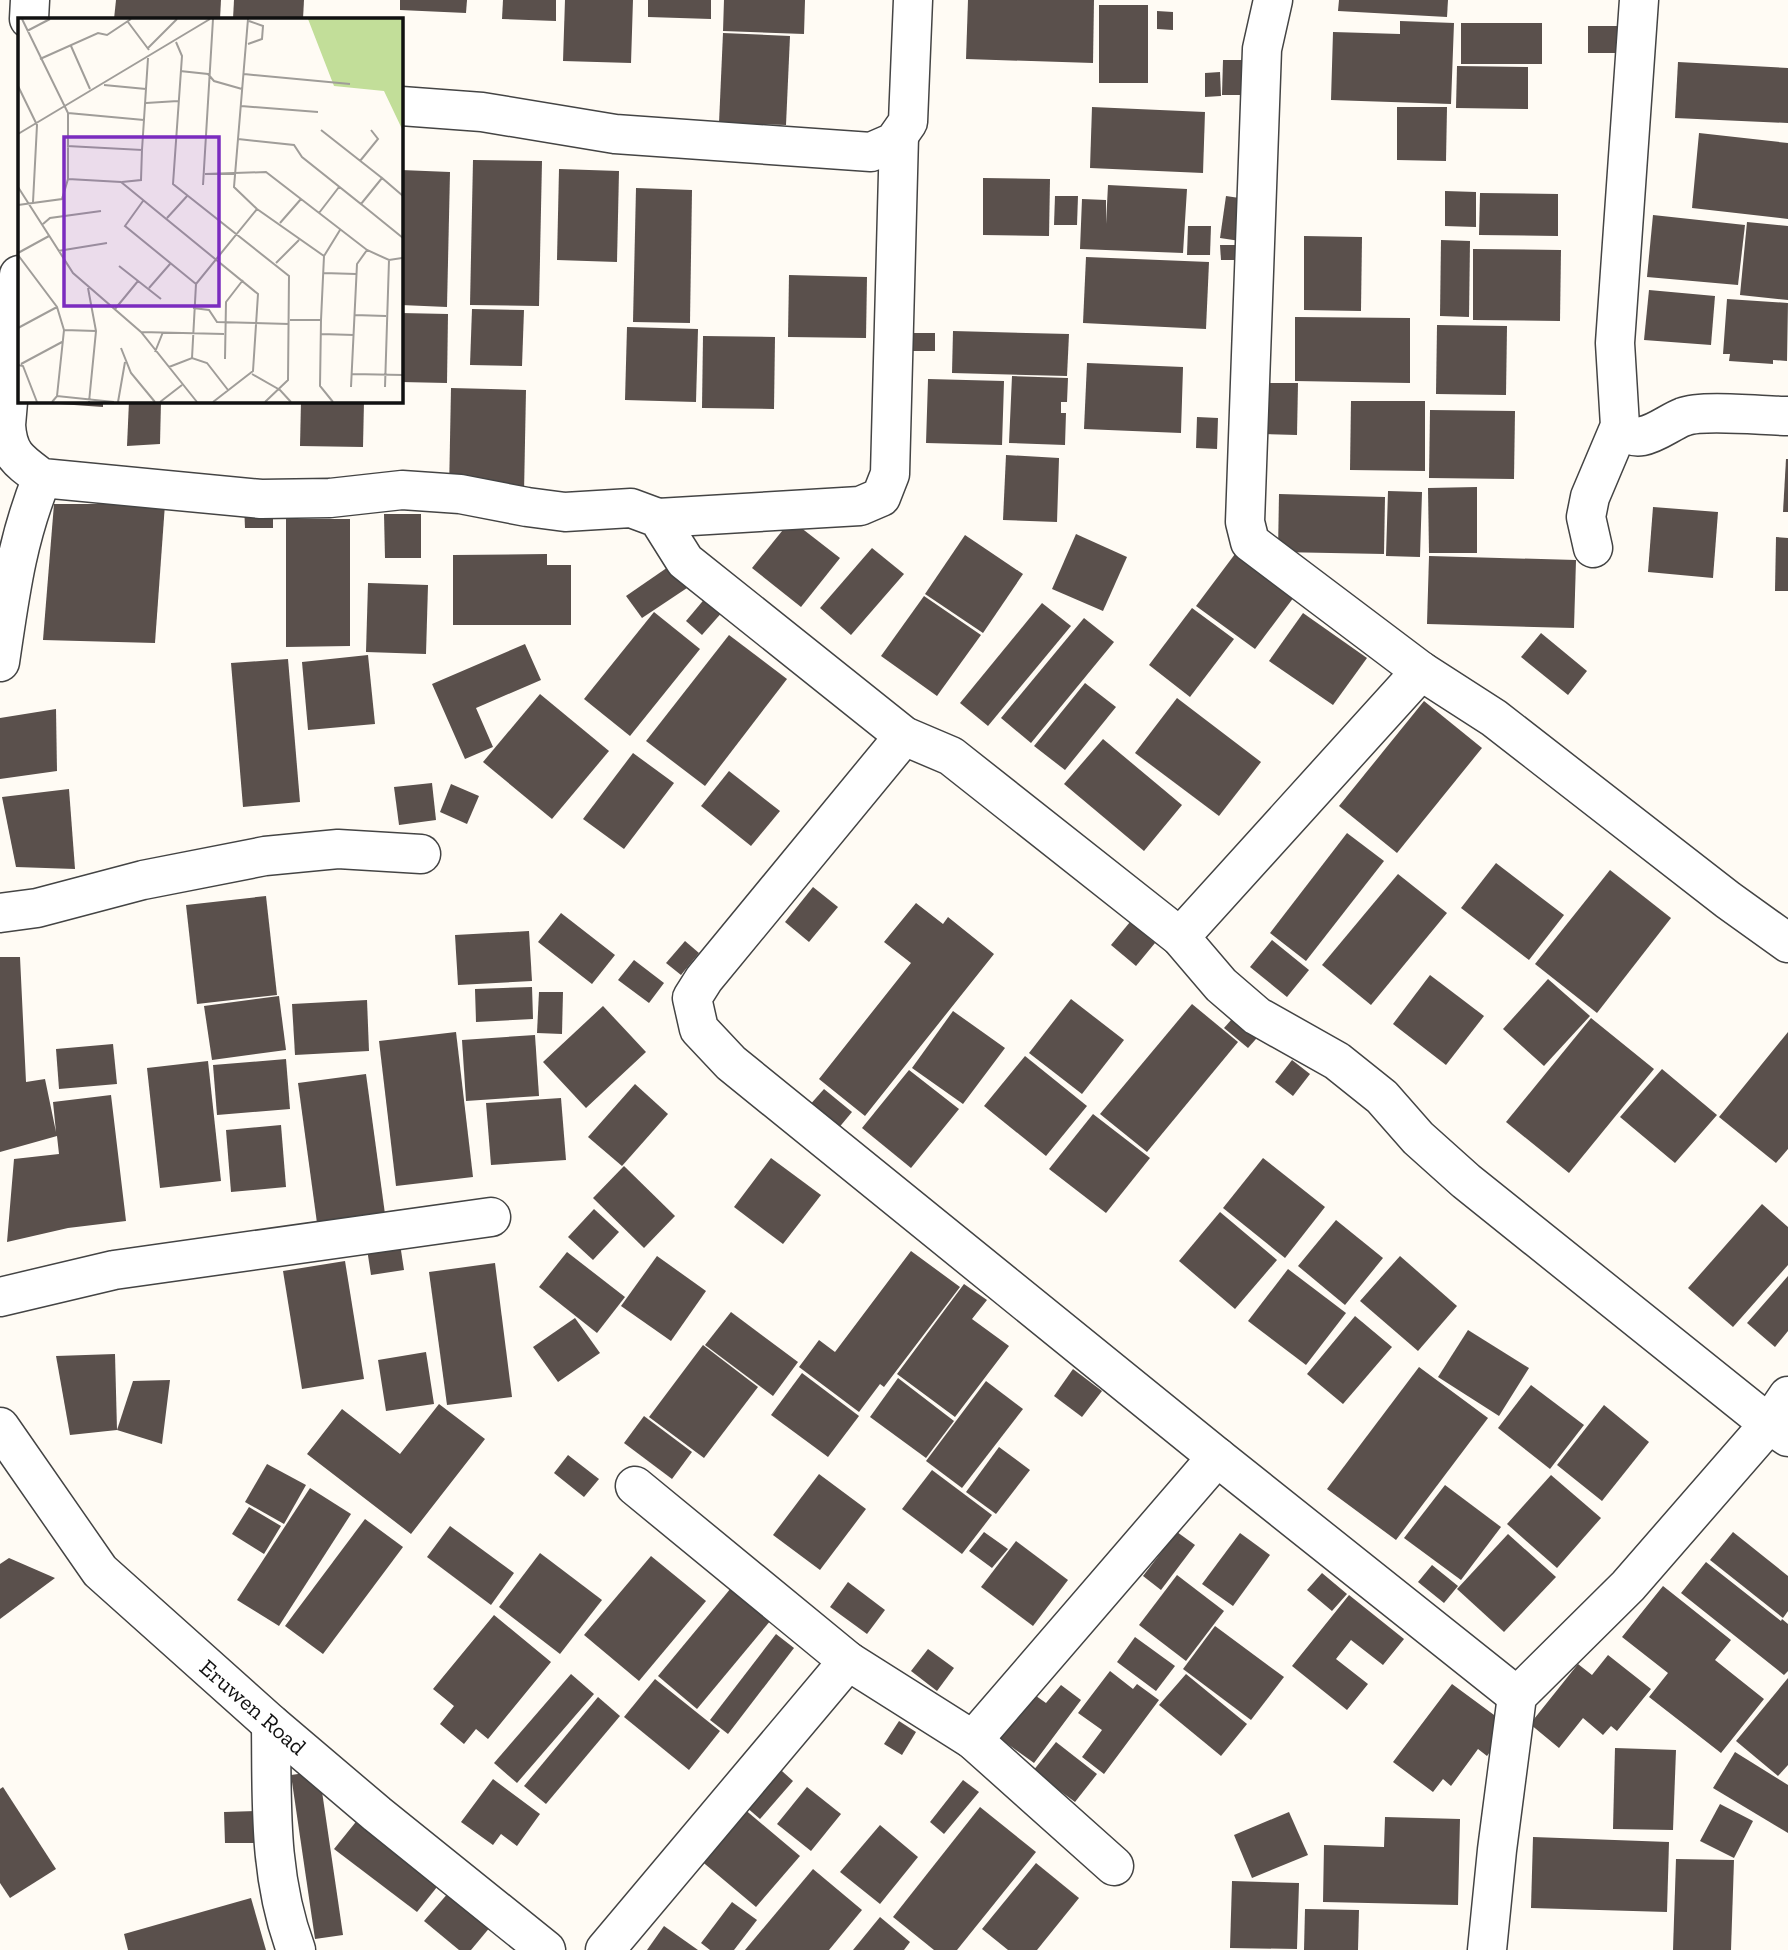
<svg xmlns="http://www.w3.org/2000/svg" width="1788" height="1950" font-family="'Zilla Slab',serif">
  <style>
    .building { fill: #5a504c }
    .lines { fill: none; stroke-linecap: round; stroke-linejoin: round }
    .minor-casing { stroke: #444; stroke-width: 41 }
    .minor { stroke: #fff; stroke-width: 38 }
    .labels { text-anchor: middle; dominant-baseline: central; stroke-width: 7; stroke-linejoin: round; paint-order: stroke }
    .street-label { font-size: 23px; fill: #111; stroke: #fff }
    .inset-road { fill: none; stroke: #a09d99; stroke-width: 2 }
    .view { fill: #7b2cbf; fill-opacity: 0.15; stroke: #7b2cbf; stroke-width: 3.5 }
    .inset-edge { fill: none; stroke: #111; stroke-width: 3.5 }
  </style>
  <rect width="100%" height="100%" fill="#fffbf4"/>
  <g class="building">
    <path d="M116,0h105l-1,19h-106z"/>
    <path d="M234,0h70l-1,19h-70z"/>
    <path d="M400,0h67l-1,13 -66,-3z"/>
    <path d="M503,0h53v21l-54,-2z"/>
    <path d="M565,0h68l-2,63 -68,-2z"/>
    <path d="M648,0h63v19l-63,-2z"/>
    <path d="M724,0h81l-1,34 -81,-3z"/>
    <path d="M968,0h126l-1,63 -127,-4z"/>
    <path d="M1339,0h109l-1,17 -109,-6z"/>
    <rect x="1099" y="5" width="49" height="78"/>
    <path d="M1157,11l16,1v18l-16,-1z"/>
    <path d="M1400,21l54,2 -3,81 -120,-4 2,-68 67,2z"/>
    <rect x="1461" y="23" width="81" height="41"/>
    <path d="M1588,26h35l-1,27h-34z"/>
    <path d="M723,33l67,3 -4,89 -67,-2z"/>
    <path d="M1223,60h34l-1,35h-34z"/>
    <path d="M1678,62l110,6v55l-113,-5z"/>
    <path d="M1457,66l71,1v42l-72,-1z"/>
    <path d="M1220,72l1,24 -16,1v-24z"/>
    <path d="M1092,107l113,5 -2,61 -113,-5z"/>
    <path d="M1397,107h50l-1,54 -49,-1z"/>
    <path d="M1699,133l89,10v76l-96,-11z"/>
    <path d="M473,160l69,1 -3,145 -69,-1z"/>
    <path d="M559,169l60,2 -2,91 -60,-2z"/>
    <path d="M401,170l49,2 -3,135 -46,-2z"/>
    <path d="M983,178l67,1 -1,57 -66,-1z"/>
    <path d="M1108,185l79,4 -4,64 -103,-4 2,-50 24,1v24z"/>
    <path d="M636,188l56,2 -2,133 -57,-1z"/>
    <path d="M1445,191l31,1v35l-31,-1z"/>
    <path d="M1480,193l78,1v42l-79,-1z"/>
    <path d="M1055,196h23l-1,29h-23z"/>
    <path d="M1226,196l20,3 -6,42 -20,-3z"/>
    <path d="M1653,215l92,10 -7,60 -91,-8z"/>
    <path d="M1747,222l41,4v74l-48,-5z"/>
    <path d="M1188,226h23l-1,29h-23z"/>
    <path d="M1304,236l58,1 -1,74 -57,-1z"/>
    <path d="M1441,240l29,1 -1,76 -29,-1z"/>
    <path d="M1220,245h17v15h-16z"/>
    <path d="M1473,249l88,1 -1,71 -87,-1z"/>
    <path d="M1086,257l123,5 -3,67 -123,-6z"/>
    <path d="M789,275l78,2 -1,61 -78,-1z"/>
    <path d="M1649,290l66,6 -4,49 -67,-5z"/>
    <path d="M1727,299l61,4 -1,58 -14,-1v4l-44,-3 1,-7h-7z"/>
    <path d="M472,309l52,1 -2,56 -52,-1z"/>
    <path d="M401,313l47,1 -1,69 -46,-1z"/>
    <path d="M1295,317l115,1v65l-115,-2z"/>
    <path d="M1437,325l70,1 -1,69 -70,-1z"/>
    <path d="M627,327l71,2 -2,73 -71,-2z"/>
    <path d="M953,331l116,3 -2,42 -115,-3z"/>
    <rect x="910" y="333" width="25" height="18"/>
    <path d="M703,336l72,1 -1,72 -72,-1z"/>
    <path d="M1087,363l96,4 -2,66 -97,-4z"/>
    <path d="M1012,376l56,2 -1,24h-6v11h5l-1,32 -56,-2z"/>
    <path d="M928,379l76,2 -2,64 -76,-2z"/>
    <path d="M1263,383h35l-1,52 -35,-1z"/>
    <path d="M451,388l75,2 -2,103 -75,-1z"/>
    <path d="M46,401h57v6l-58,-4z"/>
    <path d="M129,401h32l-1,43 -33,2z"/>
    <path d="M301,401h63l-1,46 -63,-1z"/>
    <path d="M1351,401h74v70l-75,-1z"/>
    <path d="M1430,410l85,1 -1,68 -85,-1z"/>
    <path d="M1197,417l21,1 -1,31 -21,-1z"/>
    <path d="M1006,455l53,3 -2,64 -54,-2z"/>
    <path d="M1786,459h2v53h-5z"/>
    <path d="M1477,487v66h-48l-1,-65z"/>
    <path d="M1388,491l34,1 -2,65 -34,-1z"/>
    <path d="M1279,494l106,3 -1,57 -106,-2z"/>
    <path d="M54,504h111l-10,139 -112,-3z"/>
    <path d="M244,504h29v24h-28z"/>
    <path d="M1653,507l65,5 -5,66 -65,-6z"/>
    <path d="M384,514h37v44h-36z"/>
    <path d="M286,519h64v127l-64,1z"/>
    <path d="M791,520l49,38 -39,49 -49,-39z"/>
    <path d="M1076,534l51,23 -24,54 -51,-22z"/>
    <path d="M965,535l58,39 -40,59 -58,-39z"/>
    <path d="M1776,537l12,1v53h-13z"/>
    <path d="M872,548l32,26 -53,61 -31,-27z"/>
    <path d="M1238,550l59,43 -42,56 -59,-43z"/>
    <path d="M547,554v11h24v60h-118v-70z"/>
    <path d="M1429,556l147,4 -2,68 -147,-4z"/>
    <path d="M671,565l16,23 -45,30 -16,-22z"/>
    <path d="M368,583l60,2 -2,69 -60,-2z"/>
    <path d="M707,596l17,14 -22,25 -16,-14z"/>
    <path d="M924,596l57,39 -44,61 -56,-40z"/>
    <path d="M1042,603l29,23 -83,100 -28,-23z"/>
    <path d="M1192,608l42,31 -44,58 -41,-32z"/>
    <path d="M654,612l46,37 -70,87 -46,-37z"/>
    <path d="M1303,613l64,45 -34,47 -64,-44z"/>
    <path d="M1084,618l30,24 -83,101 -30,-25z"/>
    <path d="M1541,633l46,38 -19,24 -47,-38z"/>
    <path d="M729,635l58,44 -82,107 -59,-45z"/>
    <path d="M525,644l16,36 -65,28 17,39 -28,12 -33,-75z"/>
    <path d="M368,655l7,69 -67,6 -6,-68z"/>
    <path d="M288,659l12,143 -57,5 -12,-144z"/>
    <path d="M1085,683l31,24 -51,63 -31,-24z"/>
    <path d="M540,694l69,57 -57,68 -69,-57z"/>
    <path d="M1177,698l84,64 -42,54 -84,-63z"/>
    <path d="M1424,701l58,47 -85,105 -58,-47z"/>
    <path d="M56,709l1,62 -57,8v-61z"/>
    <path d="M1103,739l79,66 -38,46 -80,-67z"/>
    <path d="M633,753l41,30 -50,66 -41,-30z"/>
    <path d="M729,771l51,40 -29,35 -50,-40z"/>
    <path d="M432,783l4,37 -37,5 -5,-38z"/>
    <path d="M451,784l28,12 -12,28 -27,-12z"/>
    <path d="M69,789l6,80 -59,-2 -14,-70z"/>
    <path d="M1347,833l37,28 -78,100 -36,-28z"/>
    <path d="M1496,863l68,52 -35,45 -68,-52z"/>
    <path d="M1610,870l61,48 -74,95 -62,-49z"/>
    <path d="M1398,874l49,39 -76,92 -49,-40z"/>
    <path d="M813,887l25,20 -29,35 -24,-20z"/>
    <path d="M266,896l11,99 -80,9 -11,-99z"/>
    <path d="M916,903l27,21 5,-7 46,37 -129,162 -46,-37 92,-116 -27,-21z"/>
    <path d="M561,913l54,42 -23,29 -54,-42z"/>
    <path d="M1130,922l25,21 -19,23 -25,-21z"/>
    <path d="M529,931l3,50 -74,4 -3,-50z"/>
    <path d="M1272,940l37,30 -22,27 -37,-30z"/>
    <path d="M685,941l14,12 -18,22 -15,-12z"/>
    <path d="M0,957h20l6,125 19,-3 11,53 -3,-30 58,-7 15,126 -58,7 -61,14 7,-83 45,-5 -2,-18 -57,16z"/>
    <path d="M634,960l30,23 -15,20 -31,-23z"/>
    <path d="M1430,975l54,41 -38,49 -53,-41z"/>
    <path d="M1548,979l42,37 -46,50 -41,-37z"/>
    <path d="M532,987l1,32 -57,3 -1,-33z"/>
    <path d="M539,992h24l-1,42 -25,-1z"/>
    <path d="M279,996l7,54 -74,10 -8,-54z"/>
    <path d="M1071,999l53,41 -42,54 -53,-41z"/>
    <path d="M367,1000l2,51 -74,4 -3,-51z"/>
    <path d="M1192,1004l46,38 -91,110 -47,-38z"/>
    <path d="M603,1006l43,46 -60,56 -43,-46z"/>
    <path d="M1240,1010l23,21 -15,17 -24,-20z"/>
    <path d="M953,1011l52,37 -42,56 -51,-36z"/>
    <path d="M1591,1018l63,51 -85,104 -63,-51z"/>
    <path d="M456,1032l17,145 -77,9 -17,-145z"/>
    <path d="M1788,1032v117l-12,14 -57,-46z"/>
    <path d="M535,1035l4,61 -73,5 -4,-61z"/>
    <path d="M113,1044l4,40 -58,5 -3,-40z"/>
    <path d="M1025,1056l62,50 -41,50 -62,-50z"/>
    <path d="M286,1059l4,50 -73,6 -4,-50z"/>
    <path d="M1292,1060l18,14 -17,22 -18,-14z"/>
    <path d="M208,1061l13,120 -61,7 -13,-120z"/>
    <path d="M1662,1069l55,46 -42,48 -55,-46z"/>
    <path d="M909,1070l50,39 -48,59 -49,-40z"/>
    <path d="M366,1074l19,140 -68,9 -19,-140z"/>
    <path d="M635,1084l33,30 -46,52 -34,-29z"/>
    <path d="M824,1089l28,23 -15,18 -29,-23z"/>
    <path d="M561,1098l5,62 -75,5 -5,-62z"/>
    <path d="M1093,1114l57,44 -44,55 -57,-44z"/>
    <path d="M281,1125l5,62 -55,5 -5,-62z"/>
    <path d="M771,1158l50,37 -38,49 -49,-37z"/>
    <path d="M1263,1158l62,49 -40,51 -62,-50z"/>
    <path d="M624,1166l51,50 -31,32 -51,-50z"/>
    <path d="M1762,1204l26,23v38l-55,62 -45,-39z"/>
    <path d="M594,1209l25,23 -26,28 -25,-23z"/>
    <path d="M1220,1212l57,48 -42,49 -56,-48z"/>
    <path d="M1336,1220l47,38 -38,47 -47,-39z"/>
    <path d="M400,1244l4,26 -33,5 -4,-26z"/>
    <path d="M911,1251l49,36 -76,100 -4,-3 -21,28 -60,-45 20,-27 16,12z"/>
    <path d="M567,1252l58,45 -28,36 -58,-46z"/>
    <path d="M657,1256l49,35 -35,50 -50,-35z"/>
    <path d="M1400,1256l57,50 -39,45 -58,-50z"/>
    <path d="M345,1261l19,118 -62,10 -19,-118z"/>
    <path d="M495,1263l17,134 -65,8 -18,-133z"/>
    <path d="M1288,1269l58,44 -40,52 -58,-44z"/>
    <path d="M1788,1276v55l-13,16 -28,-24z"/>
    <path d="M964,1284l23,16 -15,19 37,27 -54,71 -58,-43z"/>
    <path d="M731,1312l67,50 -25,34 -68,-51z"/>
    <path d="M1355,1316l37,31 -49,57 -36,-30z"/>
    <path d="M575,1318l25,35 -42,29 -25,-35z"/>
    <path d="M1468,1330l61,38 -30,48 -61,-39z"/>
    <path d="M703,1345l55,42 -54,71 -55,-41z"/>
    <path d="M426,1352l8,52 -48,7 -8,-51z"/>
    <path d="M115,1354l2,76 -47,5 -14,-79z"/>
    <path d="M1419,1367l69,51 -92,122 -69,-51z"/>
    <path d="M1073,1369l29,22 -20,26 -28,-21z"/>
    <path d="M802,1373l57,43 -31,41 -57,-42z"/>
    <path d="M898,1378l56,43 -28,37 -56,-41z"/>
    <path d="M170,1380l-8,64 -45,-14 16,-49z"/>
    <path d="M986,1381l37,28 -61,79 -36,-27z"/>
    <path d="M1531,1385l53,40 -34,44 -52,-41z"/>
    <path d="M439,1404l46,35 -74,95 -104,-80 35,-45 58,45z"/>
    <path d="M1604,1405l45,37 -47,59 -45,-36z"/>
    <path d="M644,1416l48,36 -20,27 -48,-36z"/>
    <path d="M999,1447l31,23 -34,44 -30,-22z"/>
    <path d="M568,1455l31,24 -15,18 -30,-24z"/>
    <path d="M267,1464l39,21 -22,39 -39,-22z"/>
    <path d="M932,1470l60,45 -30,39 -60,-45z"/>
    <path d="M819,1474l47,35 -46,61 -47,-35z"/>
    <path d="M1551,1475l50,43 -44,50 -50,-44z"/>
    <path d="M1445,1485l56,42 -40,53 -57,-42z"/>
    <path d="M310,1488l41,26 -72,112 -42,-26z"/>
    <path d="M249,1507l32,19 -17,28 -32,-20z"/>
    <path d="M365,1519l38,28 -80,107 -38,-28z"/>
    <path d="M450,1526l64,47 -23,32 -64,-48z"/>
    <path d="M984,1532l24,17 -16,19 -23,-17z"/>
    <path d="M1177,1532l18,13 -34,45 -18,-14z"/>
    <path d="M1733,1532l55,44v35l-5,7 -73,-58z"/>
    <path d="M1240,1533l30,22 -37,51 -31,-22z"/>
    <path d="M1508,1534l48,43 -52,55 -47,-43z"/>
    <path d="M1016,1541l52,39 -35,46 -52,-39z"/>
    <path d="M540,1553l62,47 -42,54 -61,-47z"/>
    <path d="M651,1556l55,45 -67,80 -55,-46z"/>
    <path d="M9,1558l46,20 -55,41v-55z"/>
    <path d="M1706,1562l75,59 1,-2 6,5v47l-4,4 -103,-82z"/>
    <path d="M1432,1565l26,21 -14,17 -26,-21z"/>
    <path d="M1322,1573l25,21 -15,17 -25,-21z"/>
    <path d="M1177,1575l47,36 -38,50 -47,-36z"/>
    <path d="M848,1582l37,28 -18,24 -37,-27z"/>
    <path d="M1663,1586l68,54 -16,20 49,39 -43,54 -72,-56 19,-24 -46,-36z"/>
    <path d="M731,1588l40,32 -74,89 -39,-33z"/>
    <path d="M1349,1595l55,44 -21,26 -32,-25 -15,19 32,25 -21,26 -55,-44z"/>
    <path d="M494,1615l57,47 -63,77 -12,-10 -12,15 -24,-20 14,-18 -21,-17z"/>
    <path d="M1215,1626l69,51 -33,43 -68,-51z"/>
    <path d="M776,1634l18,14 -66,86 -18,-14z"/>
    <path d="M1135,1637l40,29 -19,25 -39,-29z"/>
    <path d="M928,1649l26,19 -17,23 -26,-20z"/>
    <path d="M1608,1655l43,34 -34,42 -6,-5 -8,9 -20,-17 -24,30 -29,-24 48,-60 14,11z"/>
    <path d="M1110,1671l23,18 4,-5 22,16 -55,74 -22,-17 20,-27 -24,-17z"/>
    <path d="M571,1674l23,20 -77,89 -23,-20z"/>
    <path d="M1186,1674l61,50 -26,32 -62,-51z"/>
    <path d="M1788,1678v87l-10,11 -42,-35z"/>
    <path d="M655,1679l65,52 -31,39 -65,-53z"/>
    <path d="M1452,1684l57,42 -22,30 -9,-7 -27,37 -8,-7 -10,13 -40,-30z"/>
    <path d="M1061,1685l20,15 -47,63 -39,-28 34,-44 17,12z"/>
    <path d="M598,1697l22,19 -74,88 -22,-18z"/>
    <path d="M899,1721l17,11 -14,23 -18,-11z"/>
    <path d="M1056,1742l41,32 -22,28 -42,-31z"/>
    <path d="M1615,1748l61,2 -3,80 -60,-1z"/>
    <path d="M1735,1752l53,33v48l-75,-45z"/>
    <path d="M772,1762l21,19 -33,38 -22,-19z"/>
    <path d="M319,1771l24,164 -28,4 -24,-164z"/>
    <path d="M493,1779l47,35 -23,32 -16,-12 -8,11 -32,-23z"/>
    <path d="M963,1780l16,12 -35,42 -14,-12z"/>
    <path d="M3,1787l53,82 -46,29 -10,-15v-94z"/>
    <path d="M807,1787l34,27 -30,37 -34,-27z"/>
    <path d="M1720,1804l33,17 -19,37 -34,-17z"/>
    <path d="M980,1807l56,45 -79,98h-23l-41,-33z"/>
    <path d="M743,1808l57,48 -44,51 -57,-48z"/>
    <path d="M256,1811v32h-31l-1,-31z"/>
    <path d="M1289,1812l19,43 -56,23 -18,-43z"/>
    <path d="M1385,1817l75,2 -2,86 -135,-3 1,-57 60,2z"/>
    <path d="M359,1818l82,64 -24,30 -83,-63z"/>
    <path d="M880,1825l38,32 -38,47 -40,-32z"/>
    <path d="M1533,1837l136,5 -2,70 -136,-4z"/>
    <path d="M1676,1859l58,1 -3,90h-58z"/>
    <path d="M1036,1863l43,35 -42,52h-29l-26,-21z"/>
    <path d="M813,1869l49,41 -33,40h-84z"/>
    <path d="M1232,1881l67,2 -2,66 -67,-1z"/>
    <path d="M449,1892l42,34 -20,24h-12l-35,-29z"/>
    <path d="M251,1898l15,52h-138l-4,-16z"/>
    <path d="M732,1902l25,18 -23,30h-24l-9,-7z"/>
    <path d="M1305,1909l54,1 -1,40h-54z"/>
    <path d="M880,1917l30,25 -6,8h-51z"/>
    <path d="M664,1926l34,24h-51z"/>
  </g>
  <g class="lines">
    <g class="minor-casing">
      <g id="minor">
        <path d="M1273,0l-11,49 -17,473 5,20 171,129 73,47 234,182 60,43"/>
        <path d="M29,19l1,-19"/>
        <path d="M401,106l81,6 133,22 256,18 23,-10 14,-20 5,-122"/>
        <path d="M19,275l-13,150c2,30 13,36 36,53l219,21 69,-1 72,-8 58,4 67,13 38,5 66,-4 27,10 27,43 219,175 47,20 229,181 41,48 36,31 80,45 45,36 36,41 48,43 303,243 19,13"/>
        <path d="M1620,426c17,25 44,-2 63,-9 20,-8 81,-1 105,-1"/>
        <path d="M658,518l202,-12 21,-9 9,-23 9,-338"/>
        <path d="M1593,548l-7,-31 4,-20 30,-71 -5,-83 24,-343"/>
        <path d="M0,662c10,-67 16,-120 42,-184"/>
        <path d="M904,736l-200,243 -12,19 7,31 32,34 486,394 300,239"/>
        <path d="M0,913l37,-5 106,-28 122,-24 73,-7 83,5"/>
        <path d="M1180,937l241,-266"/>
        <path d="M0,1297l114,-27 377,-53"/>
        <path d="M0,1427l100,144 171,153 106,90 169,136"/>
        <path d="M635,1486l213,175 125,79 141,126"/>
        <path d="M271,1724c1,78 -3,151 25,226"/>
        <path d="M973,1740l244,-283"/>
        <path d="M605,1950l243,-289"/>
        <path d="M1487,1950l10,-100 20,-154 111,-110 141,-162 19,-28"/>
      </g>
    </g>
    <use href="#minor" class="minor"/>
  </g>
  <g class="labels">
    <g class="street-label">
      <text transform="translate(253 1707) rotate(41)">Eruwen Road</text>
    </g>
  </g>
  <g transform="translate(18 18)">
    <rect width="385" height="385" fill="#fffbf4"/>
    <path d="M290,1h95v112l-19,-40 -50,-5z" fill="#c2de99"/>
    <path class="inset-road" d="M230,1l-14,168 23,22 67,47M110,4l21,28M9,13l23,-12M158,24l6,14 -9,128 116,92 -1,104 -23,22M230,26l14,-5 1,-13 -14,-5M53,28l19,43M130,30l29,-29M22,41l58,-26 9,2 24,-16M162,53l28,3 6,7 28,8M226,56l106,10M86,67l42,4M0,68l19,39 -4,77M128,85l32,-2M223,88l77,6M50,95l76,7M303,112l61,48M0,116l192,-115M220,121l56,6 8,12 59,47 21,-26 21,18M49,128l75,4 6,-92M342,143l18,-22 -7,-9M187,156l61,-2 101,78 22,10 13,-2M50,161l53,3 137,112 -5,77 -40,31M104,164l19,-2 1,-31M185,167l10,-166M0,169l55,86 68,59 56,70M125,183l-18,25 71,58M343,186l42,34M0,187l44,-6 6,-20v-66l-46,-94M301,195l20,-26M149,200l21,-23M262,205l21,-24M25,206l7,-6 51,-7M40,233l49,-8M0,235l31,-17M0,237l39,52 7,23 -7,66M258,245l23,-23M101,248l42,33M305,255l33,1M70,270l8,43 -7,71M131,270l21,-24M175,290l16,2 8,12 72,2M97,291l23,-28M336,297l32,1M272,302h31M0,310l39,-21M46,312l32,1M123,314l83,2M303,316l33,1M103,330l10,25 24,29M137,334l8,-20M174,340l4,-74 61,-75M207,341l1,-57 17,-22M3,346l41,-22M0,347l5,1 14,36M151,349l23,-9 15,5 21,27M234,356l28,16 11,12M334,356l51,1M333,369l6,-123 10,-14M367,369l4,-127M34,384l5,-6 57,6M100,384l7,-40M142,384l22,-17M315,384l-13,-16 1,-66 3,-64 16,-26"/>
    <path class="view" d="M46,119h155v169h-155z"/>
    <rect width="385" height="385" class="inset-edge"/>
  </g>
</svg>
